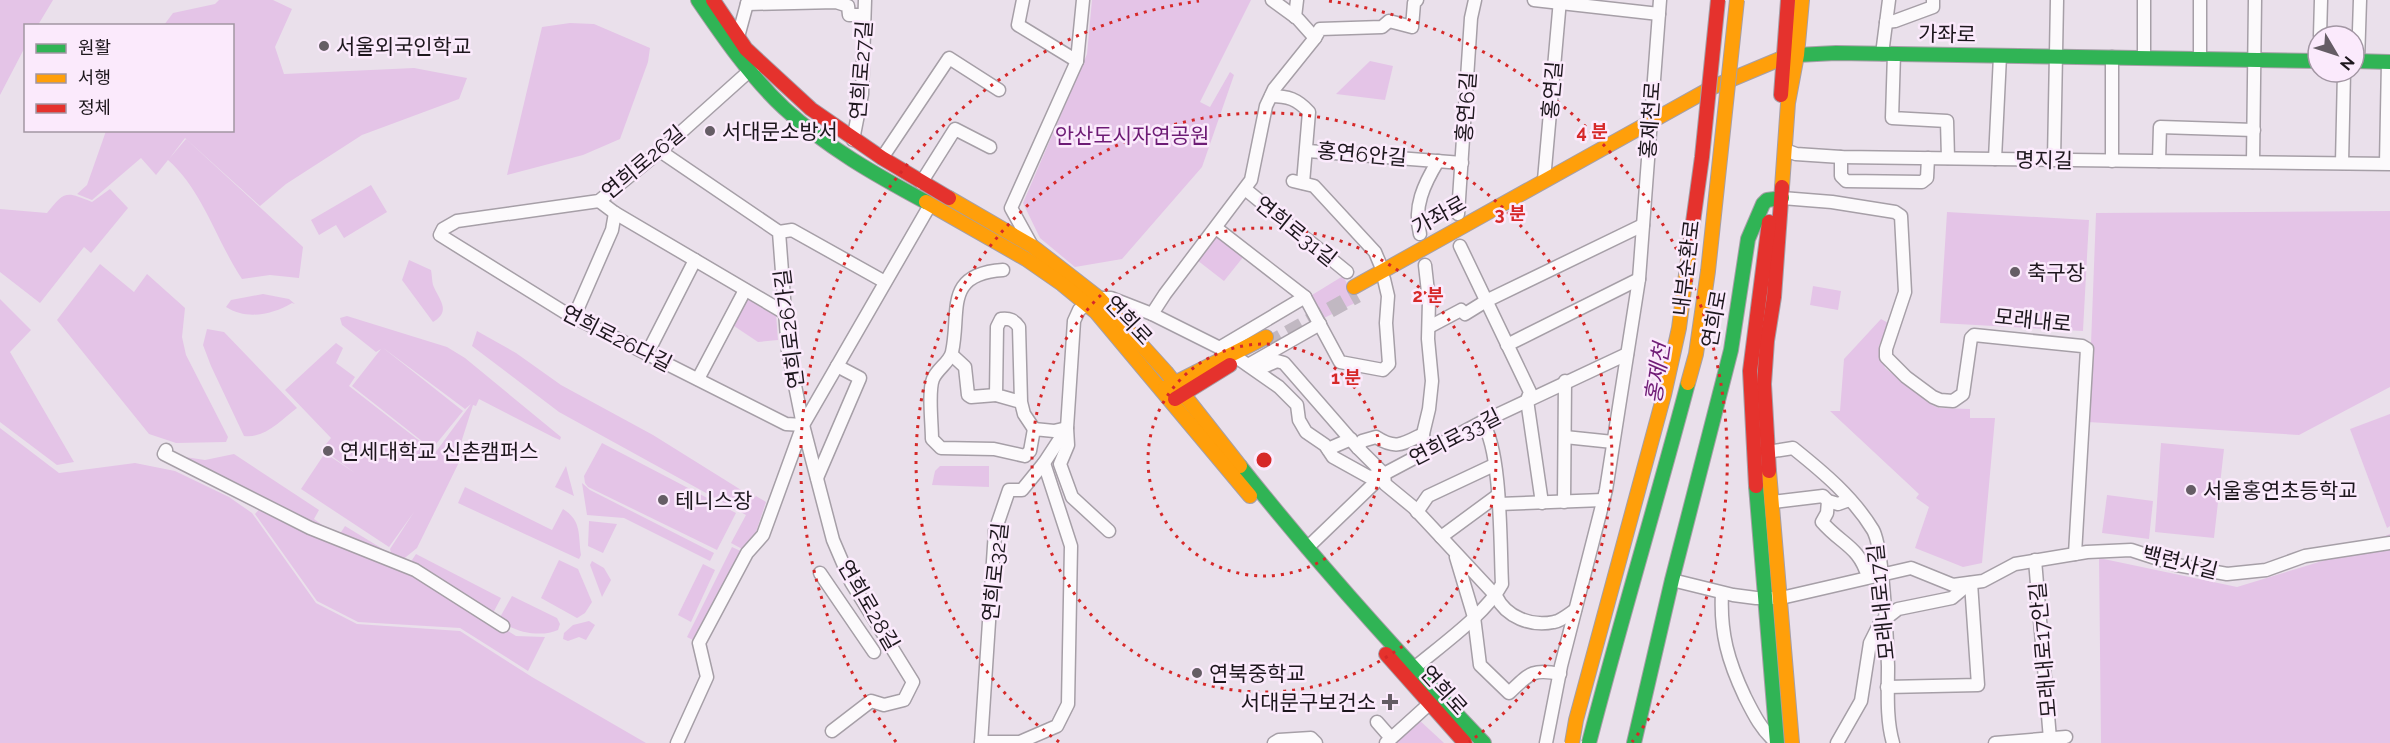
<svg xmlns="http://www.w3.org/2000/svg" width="2390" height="743" font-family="Raleway,'Noto Sans KR',sans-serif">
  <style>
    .green { fill: #e4c4e7 }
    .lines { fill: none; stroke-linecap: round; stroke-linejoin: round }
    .secondary-tunnel { stroke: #c1b8c2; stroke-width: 16; stroke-dasharray: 16 8; stroke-linecap: butt }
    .street-casing { stroke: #a69fa7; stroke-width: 15 }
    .fast-casing { stroke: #a69fa7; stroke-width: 16 }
    .slow-casing { stroke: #a69fa7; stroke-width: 16 }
    .jam-casing { stroke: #a69fa7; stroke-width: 16 }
    .street { stroke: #fcfafc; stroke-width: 12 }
    .fast { stroke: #30b455; stroke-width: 14 }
    .slow { stroke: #ff9f0a; stroke-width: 14 }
    .jam { stroke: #e5322d; stroke-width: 14 }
    .fast-bridge-casing { stroke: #a69fa7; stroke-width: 16; stroke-linecap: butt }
    .slow-bridge-casing { stroke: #a69fa7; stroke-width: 16; stroke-linecap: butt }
    .jam-bridge-casing { stroke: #a69fa7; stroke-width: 16; stroke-linecap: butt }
    .fast-bridge { stroke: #30b455; stroke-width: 14 }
    .slow-bridge { stroke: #ff9f0a; stroke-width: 14 }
    .jam-bridge { stroke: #e5322d; stroke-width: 14 }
    .ring { fill: none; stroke: #d62828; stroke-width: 3; stroke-dasharray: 3 6 }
    .poi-dot { fill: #655d65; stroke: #fbeafc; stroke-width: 2 }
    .labels { text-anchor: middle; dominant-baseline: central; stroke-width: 5; stroke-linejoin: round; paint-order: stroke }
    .street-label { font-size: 21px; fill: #1d171d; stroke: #fbeafc }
    .poi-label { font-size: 21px; fill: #1d171d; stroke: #fbeafc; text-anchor: start }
    .park-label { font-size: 21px; fill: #6d1b75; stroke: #fbeafc }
    .water-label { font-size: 22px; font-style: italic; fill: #701d77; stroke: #fbeafc }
    .centre { fill: #d62828; stroke: #fbeafc; stroke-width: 3 }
    .ring-label { font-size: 18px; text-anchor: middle; font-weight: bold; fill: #d62828; stroke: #fbeafc; stroke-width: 5; stroke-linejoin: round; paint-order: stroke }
  </style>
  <rect width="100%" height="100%" fill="#eae0eb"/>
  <g class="green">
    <path d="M0,0h53l-15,25 -12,1 -1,21 -25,48z"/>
    <path d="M219,0h54l19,9 -17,38 9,27 130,-6 53,10 -8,21 -97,36 -76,49 -26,22 -75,-68 -16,21 17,-20 117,108 -4,31 -29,-3 -28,4c-26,-39 -39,-88 -74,-119l-12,15 -15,-17 -49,42 -15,-6 10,-9 19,-54 126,-1v-104l-68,-1 9,-12 42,-9z"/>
    <path d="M1092,0h159l-51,102 10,5 20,-35 4,3 -32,92 -80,92 -47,8 -35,-29 -17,-35 64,-149z"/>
    <path d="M570,23l24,1 56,24 -2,14 -28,77 -37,16 -76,20 35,-148z"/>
    <path d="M1370,61l23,5 -8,34 -49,-6z"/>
    <path d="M371,185l16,27 -43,26 -8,-13 -17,10 -8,-15z"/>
    <path d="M110,189l18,19 -37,45 -7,-6 -44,56 -40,-31v-63l47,4c18,-22 18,-22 45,-11z"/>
    <path d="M2390,211v176l-91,48 -211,-13 8,-209z"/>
    <path d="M1947,212l142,8 -6,111 -143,-8z"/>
    <path d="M1217,234l27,22 -20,25 -27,-21z"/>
    <path d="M409,260l22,10c1,5 1,11 2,15 6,15 19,26 0,37l-31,-42z"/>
    <path d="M100,264l34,28 13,-18 38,34 -3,29 4,18 42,82 -2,5 -50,1 -27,-9 -92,-114z"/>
    <path d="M1343,276l14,26 -33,16 -12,-23z"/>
    <path d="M1813,286l28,5 -3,19 -28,-5z"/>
    <path d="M263,294l26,5 6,5 -3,-1c-20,12 -46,17 -66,4l5,-7z"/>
    <path d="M747,296l29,18 2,26 -20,2 -27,-18z"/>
    <path d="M0,299l31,31 -21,22 64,110 -17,3 -57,-43z"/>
    <path d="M347,316l100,31 18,11 96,79 -1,3 -7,-3 -74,-38 -3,7 -3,-1 -13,41 5,4 -48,98 -16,13 -9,-4 -2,-8 24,-37 -25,35 -88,-58 24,-36 30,20 -33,-24 9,-11 -46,-48 51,-47 7,5 -7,15 19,14 -6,9 86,67 36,-49 -6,5 -83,-62 81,64 -31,38 -80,-63 29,-37 -5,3 -34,-27 -2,-7z"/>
    <path d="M1881,319l9,5 -11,22 6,22 47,37 7,3 31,1v9h25l-13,145 -19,4 -48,-19 14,-41 -13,-9 3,-4 -89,-83h10l4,-52z"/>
    <path d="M207,329l17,3 73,76c-15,11 -32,31 -53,28l-33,-70 -8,-21z"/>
    <path d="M477,331l39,22 45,32 92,50 101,63 2,-2 10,6 -13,39 -7,10 -15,-8 15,-28 -187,-103 -87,-66z"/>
    <path d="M2390,414v112l-3,2 -37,-99z"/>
    <path d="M0,428l59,45 76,-10 40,8 54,26 23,16 64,90 41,21 103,7 72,46 114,66h-646z"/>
    <path d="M602,443l134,70 -19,37 -129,-63 -3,-4 -1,-7z"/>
    <path d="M2161,443l63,6 -10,89 -59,-6z"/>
    <path d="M234,454l85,56 -5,9 22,16 -152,-75 1,-3 20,3z"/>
    <path d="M566,466l8,30 -19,-9z"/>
    <path d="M940,466h49v21l-57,-2 3,-14z"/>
    <path d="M582,483l8,7 124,63 -4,8 -86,-43 -37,-3z"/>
    <path d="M465,487l87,43 11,-21c19,12 15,25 18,46l-2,4 -121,-56z"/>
    <path d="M2107,495l46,6 -4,38 -47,-6z"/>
    <path d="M262,506l152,66 102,64 29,1 -17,34 -68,-43 -102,-6 -41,-21 -62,-87z"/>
    <path d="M589,521l28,3 -14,29 -15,-7z"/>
    <path d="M345,526l41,25 3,6 -51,-20z"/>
    <path d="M2390,534v209h-289l-2,-185 138,29 95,-29z"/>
    <path d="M732,547l13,6 -48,89 -10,-5z"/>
    <path d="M416,554l85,44 -8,15 -83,-50z"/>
    <path d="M559,560l19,9 14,33 -7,11 -8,5 -36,-20z"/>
    <path d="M592,561l12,7 7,12 -9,17 -12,-32z"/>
    <path d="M703,564l12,6 -24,52 -13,-7z"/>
    <path d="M512,596l45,22 3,6 -2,6c-17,8 -46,2 -59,-11z"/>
    <path d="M589,621l6,4 -9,15 -7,-3 -11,4 -5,-2 1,-6 9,-8z"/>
    <path d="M1418,719l26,24h-52z"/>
  </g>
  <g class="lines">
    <path class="secondary-tunnel" d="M1267,345l90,-50"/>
    <g class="street-casing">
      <g id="street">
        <path d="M1023,0l-5,25 59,36"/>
        <path d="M1272,0l26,19 17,19"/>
        <path d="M1534,0l125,14"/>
        <path d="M2144,0v58"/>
        <path d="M747,4l89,-2 12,4 1,9h15"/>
        <path d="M1295,17l2,-17"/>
        <path d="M1886,22l9,-1 38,-14v-7"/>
        <path d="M2320,36l1,-36"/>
        <path d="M738,37l10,-37"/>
        <path d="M1882,54l7,-54"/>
        <path d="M1894,54l-2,64 55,3 1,37"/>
        <path d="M2112,57v104"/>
        <path d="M2200,59v-59"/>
        <path d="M2358,61l2,-61"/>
        <path d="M756,65l-96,86 -61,50 -142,20 -14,8 -3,6 124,77 222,112 17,1"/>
        <path d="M1271,96c17,0 26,3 38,16l-6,71"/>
        <path d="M853,140l9,-46 3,-94"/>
        <path d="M1785,150l11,4 45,3 549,7"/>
        <path d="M660,151l119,81 9,119 15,74 30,115 18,42 62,100 -9,18 -20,5 -13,-4 -39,30"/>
        <path d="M1308,151l154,12"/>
        <path d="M1841,157v19l5,5 76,1 5,-4 1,-20"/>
        <path d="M882,158l67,-100 50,32"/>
        <path d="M1995,159l5,-103"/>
        <path d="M2054,160l3,-160"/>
        <path d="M2159,161l1,-34 94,3"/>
        <path d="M2253,162l2,-162"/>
        <path d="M2342,163l2,-91"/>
        <path d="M2386,163l2,-101"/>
        <path d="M1544,180l16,-180"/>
        <path d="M1293,181l21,5 61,66 8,19"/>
        <path d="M921,183l34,-54 35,18"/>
        <path d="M1245,189l102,83"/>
        <path d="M1782,198l50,4 63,10 6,4 4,76 -19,57v8l20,20 27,20 7,3 13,1 10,-7 8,-56 3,-3 108,11 5,3 -12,205"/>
        <path d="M599,201l16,12 170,100"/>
        <path d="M1458,214l13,-196 4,-18"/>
        <path d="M1216,228l89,69 35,65 43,8 6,-6 -3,-41 2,-27 -4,-17"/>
        <path d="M779,232l13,-2 93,52"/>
        <path d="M1420,234c-7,-27 4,-50 18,-73"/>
        <path d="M1032,246l-21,-38 66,-147 6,-61"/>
        <path d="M1460,246l70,146 -3,8 15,103"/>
        <path d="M1003,270c-60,4 -42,41 -51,82 -2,10 -15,17 -19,27 -5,12 -1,45 -1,60l9,9 53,1 31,7 5,-5 4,-22 20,2 13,-3 1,17 -8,19 12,33 37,34"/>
        <path d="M1152,314l13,-20 86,-114 15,-74 8,-17 41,-51 5,-9 62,-2 7,-6 23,6 2,-24 3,-3"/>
        <path d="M574,317l38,-87 3,-17"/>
        <path d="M1429,327l32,-17 4,4 21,-13 157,-76"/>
        <path d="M1507,345l132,-66"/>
        <path d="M1221,347l84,-50"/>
        <path d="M647,354l48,-94"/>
        <path d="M952,355l13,12 3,28 3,2 25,-2"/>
        <path d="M1239,359l40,28 18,18 2,15 7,12 19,13 8,12 36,20 13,-3"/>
        <path d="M1248,365l72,-41"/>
        <path d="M1256,370l21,-9 7,2 74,85 26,26"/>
        <path d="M698,379l47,-89"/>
        <path d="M1021,402l-25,-7 1,-68 4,-8c9,-1 13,1 18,8l2,75 3,12 10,15"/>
        <path d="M1565,437l48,5"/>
        <path d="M1358,448l4,-7 14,-4c20,13 27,7 47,-3"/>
        <path d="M1328,449l23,-10"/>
        <path d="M166,450l-2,4 146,74 105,42 88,56"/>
        <path d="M1424,452l-1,-18 6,-25 3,-28 -4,-42 1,-38 -4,-36"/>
        <path d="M1767,452l26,-4c30,24 60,49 80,82 10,17 14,111 15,136 0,25 -2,53 5,77"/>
        <path d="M1384,474l1,10 28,23 83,89c10,21 35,31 58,26 7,-1 15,-8 21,-12"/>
        <path d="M817,478l43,-100 -23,-12"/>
        <path d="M1828,501l-1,12 -5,9c20,23 37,24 46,55"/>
        <path d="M1564,502l1,-121"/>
        <path d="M1773,502l50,-6 5,5 10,3 11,-4"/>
        <path d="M1499,504l104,-4"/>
        <path d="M1417,512l11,-16 66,-31"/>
        <path d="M1441,537l57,-42"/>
        <path d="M1307,548l77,-74 98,-52 145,-68"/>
        <path d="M1456,557l18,60 6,48 29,28c20,-19 23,-25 51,-19"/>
        <path d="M2035,560l15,179"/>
        <path d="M820,573l54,79"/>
        <path d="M1672,580l61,15 23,3h25l130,-30 42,17 30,-4 32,-17 72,-12 44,-2 46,15 50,9 39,-4 39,-14 85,-13"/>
        <path d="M1722,593c-2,40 6,68 23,104 9,18 17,34 32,46"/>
        <path d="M1413,669c27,-23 73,-55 89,-85 -2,-37 0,-135 -20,-162"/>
        <path d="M1887,687l91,-2 -7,-102"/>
        <path d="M1377,722l14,16"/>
        <path d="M981,742h39l37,-16 11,-22 3,-158 -27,-83"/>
        <path d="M677,743l30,-66 -8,-34 48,-90 16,-18 40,-110 127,-220"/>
        <path d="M981,743l14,-212 14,-41h13l22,-27 23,-35 7,-107 5,-11 7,-5 13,-7h12l41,16 78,39"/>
        <path d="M1274,743l5,-3 32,-2 5,5"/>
        <path d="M1386,743l42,-38"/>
        <path d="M1546,743l15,-77 45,-176 33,-211 21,-279"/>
        <path d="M1837,743l24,-42 9,-58 10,-20 18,-14 54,-11 18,-15"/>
        <path d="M1995,743l71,-6"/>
      </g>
    </g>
    <g class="fast-casing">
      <g id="fast">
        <path d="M698,0c26,38 52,76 86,108 42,39 92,67 142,94"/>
        <path d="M1780,59l17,-4 39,-2 482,8"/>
        <path d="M2354,61l36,1"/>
        <path d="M1240,466c77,97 159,188 244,277"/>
        <path d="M1756,486l21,257"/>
        <path d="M1634,743l38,-163 59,-230 17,-111 15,-35 4,-4 15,-2"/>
      </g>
    </g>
    <g class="slow-casing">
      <g id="slow">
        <path d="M1782,187l6,-84 9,-48 5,-55"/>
        <path d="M949,198l83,48 67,52 67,74 74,94"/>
        <path d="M926,202l100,57 36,25 34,28 154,184"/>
        <path d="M1354,287l359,-200 67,-28"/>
        <path d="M1165,388l101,-51"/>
        <path d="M1769,471l23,272"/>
      </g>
    </g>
    <g class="jam-casing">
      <g id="jam">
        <path d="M713,0l33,49 65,60 71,49 67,40"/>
        <path d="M1781,95l7,-95"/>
        <path d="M1175,399l55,-34"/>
        <path d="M1769,471l-5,-87 3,-43 7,-44 8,-110"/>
        <path d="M1756,486l-6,-115 19,-149"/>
        <path d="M1386,654l79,89"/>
      </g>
    </g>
    <use href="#street" class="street"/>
    <use href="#fast" class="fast"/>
    <use href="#slow" class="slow"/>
    <use href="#jam" class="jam"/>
    <g class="fast-bridge-casing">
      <path id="fast-bridge" d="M1589,743c31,-120 67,-239 99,-360"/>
    </g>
    <g class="slow-bridge-casing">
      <g id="slow-bridge">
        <path d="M1688,383l8,-29 12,-83 29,-271"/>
        <path d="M1572,743l4,-23 88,-325 15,-67 11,-84"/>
      </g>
    </g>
    <g class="jam-bridge-casing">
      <path id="jam-bridge" d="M1690,244l12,-87 16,-157"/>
    </g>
    <use href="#fast-bridge" class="fast-bridge"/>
    <use href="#slow-bridge" class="slow-bridge"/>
    <use href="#jam-bridge" class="jam-bridge"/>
  </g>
  <g class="ring">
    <circle cx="1264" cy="460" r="116"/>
    <circle cx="1264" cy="460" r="232"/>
    <path d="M1059 742A348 348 0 1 1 1469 742"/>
    <path d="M896 742A464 464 0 0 1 1199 1M1329 1A464 464 0 0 1 1632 742"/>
  </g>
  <g class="poi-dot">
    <circle cx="324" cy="46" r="6"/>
    <circle cx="710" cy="131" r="6"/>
    <circle cx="2015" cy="272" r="6"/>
    <circle cx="328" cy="451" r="6"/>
    <circle cx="2191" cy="490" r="6"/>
    <circle cx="663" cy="500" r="6"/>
    <circle cx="1197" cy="673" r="6"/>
    <path d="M1387 693h6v6h6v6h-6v6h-6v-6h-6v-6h6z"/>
  </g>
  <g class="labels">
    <g class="street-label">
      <text transform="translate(1947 34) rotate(1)">가좌로</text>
      <text transform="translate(861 70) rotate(-86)">연희로27길</text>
      <text transform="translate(1552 90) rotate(-85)">홍연길</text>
      <text transform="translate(1466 107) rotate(-86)">홍연6길</text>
      <text transform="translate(1650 120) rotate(-86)">홍제천로</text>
      <text transform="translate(1362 154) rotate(5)">홍연6안길</text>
      <text transform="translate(2044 160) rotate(1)">명지길</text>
      <text transform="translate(643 162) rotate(-40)">연희로26길</text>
      <text transform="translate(1439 215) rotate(-29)">가좌로</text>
      <text transform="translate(1296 231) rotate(39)">연희로31길</text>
      <text transform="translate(1686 268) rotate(-83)">내부순환로</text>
      <text transform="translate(1714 319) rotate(-80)">연희로</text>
      <text transform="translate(1129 320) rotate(47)">연희로</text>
      <text transform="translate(2033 320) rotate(6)">모래내로</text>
      <text transform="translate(789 329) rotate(-97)">연희로26가길</text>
      <text transform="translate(617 338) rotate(27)">연희로26다길</text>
      <text transform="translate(1455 437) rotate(-27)">연희로33길</text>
      <text transform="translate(2180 562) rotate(14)">백련사길</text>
      <text transform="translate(995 572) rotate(-84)">연희로32길</text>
      <text transform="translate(1881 602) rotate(-96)">모래내로17길</text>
      <text transform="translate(869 605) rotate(60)">연희로28길</text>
      <text transform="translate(2043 650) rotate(-95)">모래내로17안길</text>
      <text transform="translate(1444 690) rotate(48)">연희로</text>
    </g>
    <g class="poi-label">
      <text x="336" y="46">서울외국인학교</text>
      <text x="722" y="131">서대문소방서</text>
      <text x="2027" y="272">축구장</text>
      <text x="340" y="451">연세대학교 신촌캠퍼스</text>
      <text x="2203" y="490">서울홍연초등학교</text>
      <text x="675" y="500">테니스장</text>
      <text x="1209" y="673">연북중학교</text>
      <text x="1376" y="702" text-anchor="end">서대문구보건소</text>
    </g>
    <g class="park-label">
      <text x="1132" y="135">안산도시자연공원</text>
    </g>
    <g class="water-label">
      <text transform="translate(1657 373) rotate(-81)">홍제천</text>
    </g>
  </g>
  <circle cx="1264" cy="460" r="9" class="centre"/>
  <g class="ring-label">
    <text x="1592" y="138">4 분</text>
    <text x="1510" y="220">3 분</text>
    <text x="1428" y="302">2 분</text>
    <text x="1346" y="384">1 분</text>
  </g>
  <rect x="24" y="24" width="210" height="108" fill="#fbeafc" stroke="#a296a3" stroke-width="1.5"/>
  <rect x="36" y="44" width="30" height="9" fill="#30b455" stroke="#a296a3" stroke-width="1.5"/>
  <text x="78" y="54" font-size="18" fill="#1d171d">원활</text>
  <rect x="36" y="74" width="30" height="9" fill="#ff9f0a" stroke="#a296a3" stroke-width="1.5"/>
  <text x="78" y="84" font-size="18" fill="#1d171d">서행</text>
  <rect x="36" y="104" width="30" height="9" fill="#e5322d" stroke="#a296a3" stroke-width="1.5"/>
  <text x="78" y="114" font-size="18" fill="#1d171d">정체</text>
  <g transform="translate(2336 54) rotate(129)"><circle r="28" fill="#fbeafc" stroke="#a296a3" stroke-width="1.5"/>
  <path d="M0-4.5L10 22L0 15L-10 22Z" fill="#655d65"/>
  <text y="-9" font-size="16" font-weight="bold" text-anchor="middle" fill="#1d171d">N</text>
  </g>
</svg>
